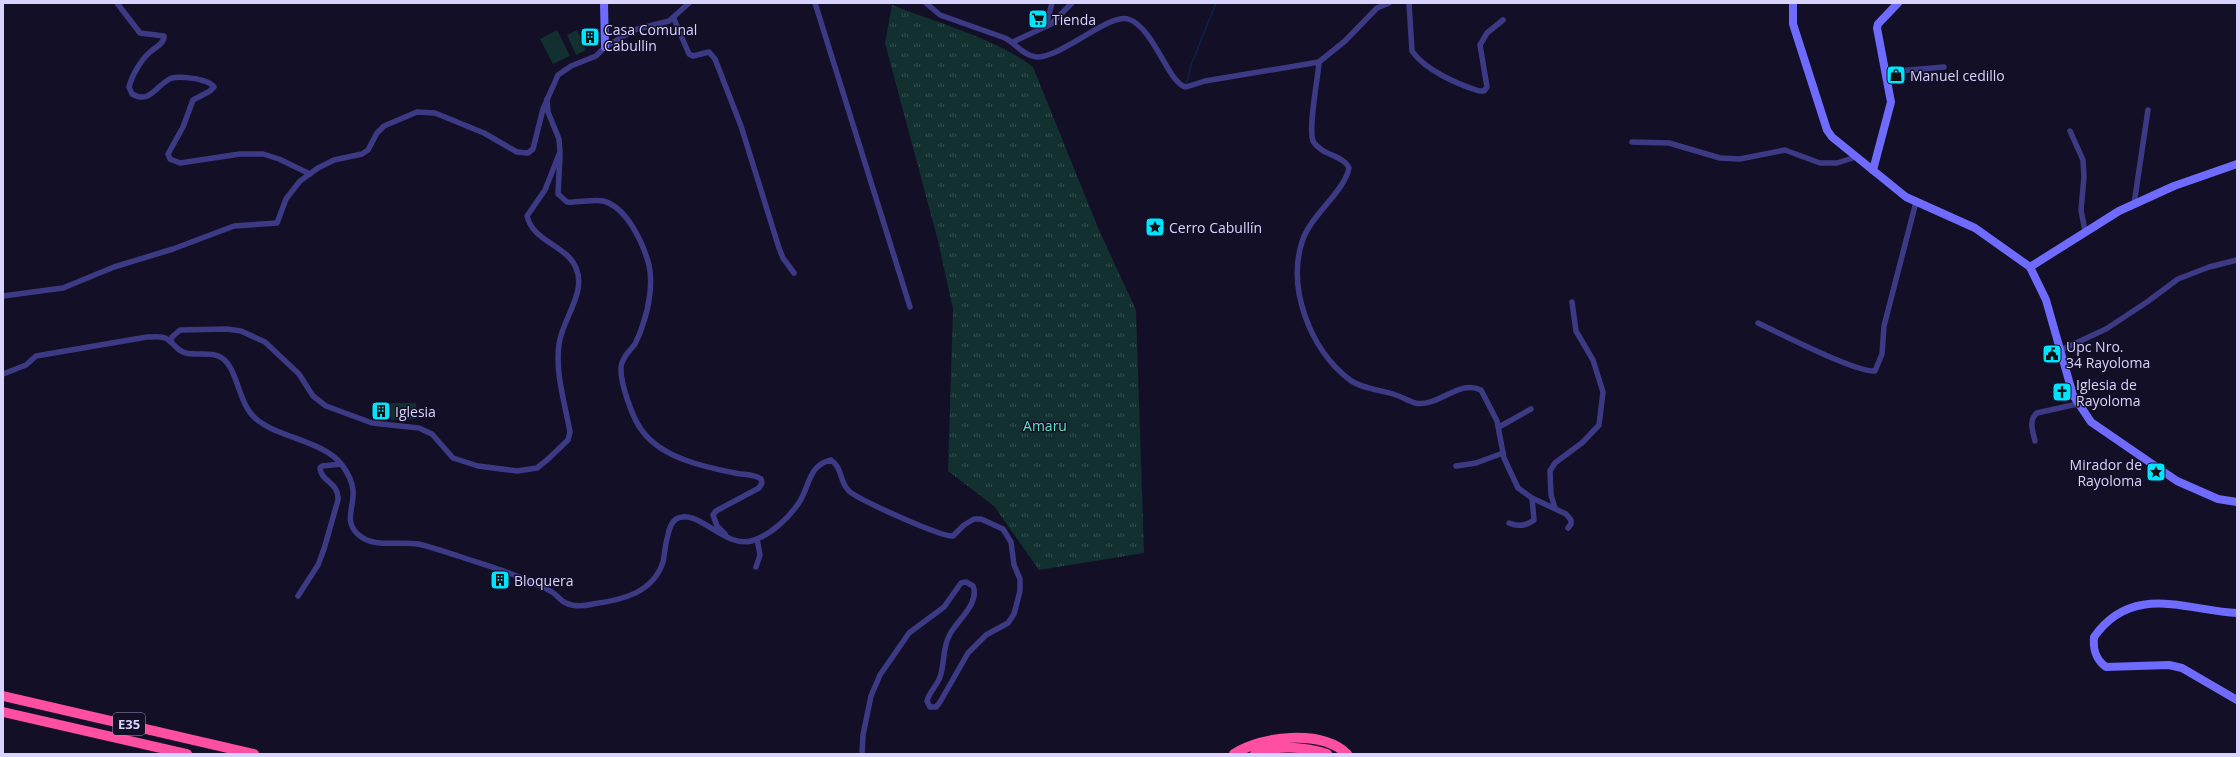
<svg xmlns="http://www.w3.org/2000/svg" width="2240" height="757" font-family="'Open Sans',sans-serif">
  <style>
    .grass { fill: url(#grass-tufts) }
    .pitch { fill: #12302f }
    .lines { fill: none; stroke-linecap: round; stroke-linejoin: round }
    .stream { stroke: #0c2248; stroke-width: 1.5 }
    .street { stroke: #3d3a85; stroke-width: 5.5 }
    .secondary { stroke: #6f6bff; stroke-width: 8 }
    .highway { stroke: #ff4fa3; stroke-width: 10 }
    .labels { text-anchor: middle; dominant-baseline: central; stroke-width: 3; stroke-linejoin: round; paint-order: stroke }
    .shield { fill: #130f26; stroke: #9e99be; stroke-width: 1 }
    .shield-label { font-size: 13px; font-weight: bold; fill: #d9d4ff }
    .poi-label { font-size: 14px; fill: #d9d4ff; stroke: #130f26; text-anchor: start }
    .park-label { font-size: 14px; fill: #5fe0c0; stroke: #130f26 }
  </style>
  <defs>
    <pattern id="grass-tufts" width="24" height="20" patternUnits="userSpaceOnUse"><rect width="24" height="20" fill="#12302f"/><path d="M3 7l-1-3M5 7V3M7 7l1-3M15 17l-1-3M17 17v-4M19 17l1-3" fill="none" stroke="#344d4e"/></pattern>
  </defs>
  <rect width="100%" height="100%" fill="#130f26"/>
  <path class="grass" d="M892,5c43,17 105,34 141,62l66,163 37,80 8,243 -105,17 -45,-64 -46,-35 5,-162 -15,-68 -53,-198z"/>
  <g class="pitch">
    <path d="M557,30l13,26 -17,8 -13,-25z"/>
    <path d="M577,30l9,20 -10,5 -9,-20z"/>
    <path d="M391,403h25l1,16 -26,1z"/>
  </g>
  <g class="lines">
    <path class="stream" d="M1186,85l5,-20 25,-62"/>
    <g class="street">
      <path d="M117,3l23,30 24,3c1,7 -8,11 -14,16 -9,8 -18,23 -21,35l3,7c19,11 24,-10 40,-16 8,-2 17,0 25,1 6,2 13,2 17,8l-4,4 -17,9 -10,27 -15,27 2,5 10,4 60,-9h23l16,5 31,15"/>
      <path d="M815,3l95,304"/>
      <path d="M926,3l14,12 65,23c10,5 19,18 31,19 25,1 73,-44 92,-38 26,8 41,66 58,68l19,-6 114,-19 26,-21 32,-33 12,-5"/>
      <path d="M1409,3l3,48c13,19 45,33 67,40h5l3,-4 -7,-42 7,-12 16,-13"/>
      <path d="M674,19l15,35 4,2 16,-4 6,7 26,67 38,122 4,10 11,15"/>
      <path d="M1046,26l6,-23"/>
      <path d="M1013,42l38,-18 21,-21"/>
      <path d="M1319,62c-1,17 -11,65 -6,79 2,4 5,6 9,9 9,6 23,8 27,18 -5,24 -36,45 -46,71 -17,48 7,111 47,141 12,9 32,10 46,15 6,2 13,6 19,8 23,5 43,-24 66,-13l16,31 7,37 14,30 14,10 34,16 5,6v4l-3,4"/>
      <path d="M1886,72l58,-5"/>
      <path d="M2070,131l13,29 1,17 -3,33 4,21"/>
      <path d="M1632,142l37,1 51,15 20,1 45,-9 35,13h17l19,-6"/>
      <path d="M560,155l-2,39 9,8c11,1 25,-3 36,-1 24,6 40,42 46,64 4,18 0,42 -6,59 -2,7 -5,14 -8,20 -5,7 -13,13 -14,23 -1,16 12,53 22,65 20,26 61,35 92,41 8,2 19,1 26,6l1,4 -3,5 -43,23 -3,4 4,11 8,8"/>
      <path d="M2134,204l14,-94"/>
      <path d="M3,296l60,-8 51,-21 59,-18 61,-23 43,-3 9,-24 14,-18 18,-13 16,-8 28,-6 6,-4 9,-17 7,-7 33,-14 18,1 49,20 33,19 11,1 5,-4 10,-40 15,-34 13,-9 25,-10 9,-9 29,-17 35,-9 20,-18"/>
      <path d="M1758,323c21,10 98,50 117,48l7,-17 2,-28 32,-124"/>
      <path d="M171,342l1,-5 8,-7 47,-1 14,2 24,11 34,32 14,22 13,10 46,17 47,5 13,6 21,24 25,8 39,5 20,-3 10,-8 21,-20 2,-8c-5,-29 -15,-58 -11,-88 3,-24 28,-52 17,-76 -9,-23 -43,-26 -49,-52l18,-26 15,-38 -1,-13 -11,-27 -1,-13"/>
      <path d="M2061,350l45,-21 41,-27 31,-23 31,-12 28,-7"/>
      <path d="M3,374l23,-9 10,-9 111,-19c5,0 12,-1 18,1 9,4 11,13 21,15 12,3 27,-2 36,5 16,11 16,45 33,60 20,19 70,23 87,47 6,8 10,15 11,25 2,17 -11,32 7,46 15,12 41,5 58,8 14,3 27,8 40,12 24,8 50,15 73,26 7,3 15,6 21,10 5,3 9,9 14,11 8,4 19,3 27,1 29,-4 60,-11 70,-42 2,-9 2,-18 5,-27 1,-6 3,-12 8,-16 21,-12 48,29 75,22 19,-5 39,-24 49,-40 10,-17 9,-36 31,-41 12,8 8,22 18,31 10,9 92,46 104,45l11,-11 10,-6h7l22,10 8,13 3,23 6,14v12l-6,23 -6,9 -22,12 -18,18 -28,49 -4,5h-6l-3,-6c2,-9 10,-15 13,-24 5,-14 2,-29 10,-43 7,-13 30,-31 23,-48l-7,-4 -5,1 -17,24 -35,26 -29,42 -9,21 -8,39 -1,19"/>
      <path d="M1499,427l32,-18"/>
      <path d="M2035,441c-2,-9 -7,-21 2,-28l40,-9"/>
      <path d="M1456,466l20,-3 27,-10"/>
      <path d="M1555,508l-4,-13 -1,-24 5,-8 28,-21 16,-17 4,-33 -10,-32 -17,-29 -4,-29"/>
      <path d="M1509,523c9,4 17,3 25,-3l-2,-22"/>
      <path d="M756,567l4,-12 -3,-16"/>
      <path d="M298,596l20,-31 6,-16 14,-49c1,-18 -17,-18 -18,-32l2,-2 19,-2"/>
    </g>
    <g class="secondary">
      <path d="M604,3l1,44"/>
      <path d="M1793,3v21l34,106 5,7 74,60 69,31 55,39 16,33 27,95 18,27 86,59 41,18 19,3"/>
      <path d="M1873,170l18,-68 -14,-74 1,-4 20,-21"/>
      <path d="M2030,267l89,-56 55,-25 63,-22"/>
      <path d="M2237,613c-52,-3 -105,-30 -143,24 -1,12 1,22 12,30l63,-2 13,3 55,32"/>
    </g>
    <g class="highway">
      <path d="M3,696l251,58"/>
      <path d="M3,712l184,42"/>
      <path d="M1234,754c28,-18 87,-25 113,0"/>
      <path d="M1255,754c19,-10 52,-7 72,0"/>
    </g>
  </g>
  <defs>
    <g id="supermarket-square" transform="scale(1)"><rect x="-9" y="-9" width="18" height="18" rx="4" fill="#00e5ff" stroke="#130f26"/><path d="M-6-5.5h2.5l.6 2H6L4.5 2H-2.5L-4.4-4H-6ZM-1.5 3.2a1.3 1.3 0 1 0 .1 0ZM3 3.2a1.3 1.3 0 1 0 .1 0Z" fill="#111"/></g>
    <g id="building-square" transform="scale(1)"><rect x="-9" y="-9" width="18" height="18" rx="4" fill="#00e5ff" stroke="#130f26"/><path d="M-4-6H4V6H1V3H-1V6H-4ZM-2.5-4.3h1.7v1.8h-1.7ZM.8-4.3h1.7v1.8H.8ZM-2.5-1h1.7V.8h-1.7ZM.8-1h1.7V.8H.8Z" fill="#111"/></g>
    <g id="shop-square" transform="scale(1)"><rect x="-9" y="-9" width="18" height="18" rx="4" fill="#00e5ff" stroke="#130f26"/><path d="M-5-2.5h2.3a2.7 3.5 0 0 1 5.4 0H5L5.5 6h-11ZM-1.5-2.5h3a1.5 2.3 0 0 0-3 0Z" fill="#111"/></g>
    <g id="sight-square" transform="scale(1)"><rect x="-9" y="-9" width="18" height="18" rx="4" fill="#00e5ff" stroke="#130f26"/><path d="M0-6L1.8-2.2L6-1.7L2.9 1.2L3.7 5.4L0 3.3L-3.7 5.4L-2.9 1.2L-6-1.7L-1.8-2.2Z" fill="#111"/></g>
    <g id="civic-square" transform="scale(1)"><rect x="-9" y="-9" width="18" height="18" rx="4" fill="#00e5ff" stroke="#130f26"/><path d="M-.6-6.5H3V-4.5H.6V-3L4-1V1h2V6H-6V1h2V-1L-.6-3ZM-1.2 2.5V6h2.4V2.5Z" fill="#111"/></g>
    <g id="church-square" transform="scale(1)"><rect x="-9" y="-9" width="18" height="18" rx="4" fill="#00e5ff" stroke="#130f26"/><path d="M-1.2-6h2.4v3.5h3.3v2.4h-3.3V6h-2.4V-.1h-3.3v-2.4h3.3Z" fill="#111"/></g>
  </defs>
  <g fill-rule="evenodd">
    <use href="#supermarket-square" x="1038" y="19"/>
    <use href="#building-square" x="590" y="37"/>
    <use href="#shop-square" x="1896" y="75"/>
    <use href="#sight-square" x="1155" y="227"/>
    <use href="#civic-square" x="2052" y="354"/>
    <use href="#church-square" x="2062" y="392"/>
    <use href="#building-square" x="381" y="411"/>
    <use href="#sight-square" x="2156" y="472"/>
    <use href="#building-square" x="500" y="580"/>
  </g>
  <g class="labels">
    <rect class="shield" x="113" y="713" width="32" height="22" rx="3"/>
    <g class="shield-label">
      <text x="129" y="724">E35</text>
    </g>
    <g class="poi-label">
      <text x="1052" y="19">Tienda</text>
      <text x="604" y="29">Casa Comunal<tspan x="604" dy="16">Cabullin</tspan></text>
      <text x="1910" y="75">Manuel cedillo</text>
      <text x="1169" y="227">Cerro Cabullín</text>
      <text x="2066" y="346">Upc Nro.<tspan x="2066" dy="16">34 Rayoloma</tspan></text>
      <text x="2076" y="384">Iglesia de<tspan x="2076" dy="16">Rayoloma</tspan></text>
      <text x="395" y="411">Iglesia</text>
      <text x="2142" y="464" text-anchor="end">Mirador de<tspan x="2142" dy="16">Rayoloma</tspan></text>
      <text x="514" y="580">Bloquera</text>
    </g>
    <g class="park-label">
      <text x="1045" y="425">Amaru</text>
    </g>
  </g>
  <rect width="2240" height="757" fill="none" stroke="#d9d4ff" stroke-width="8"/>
</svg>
